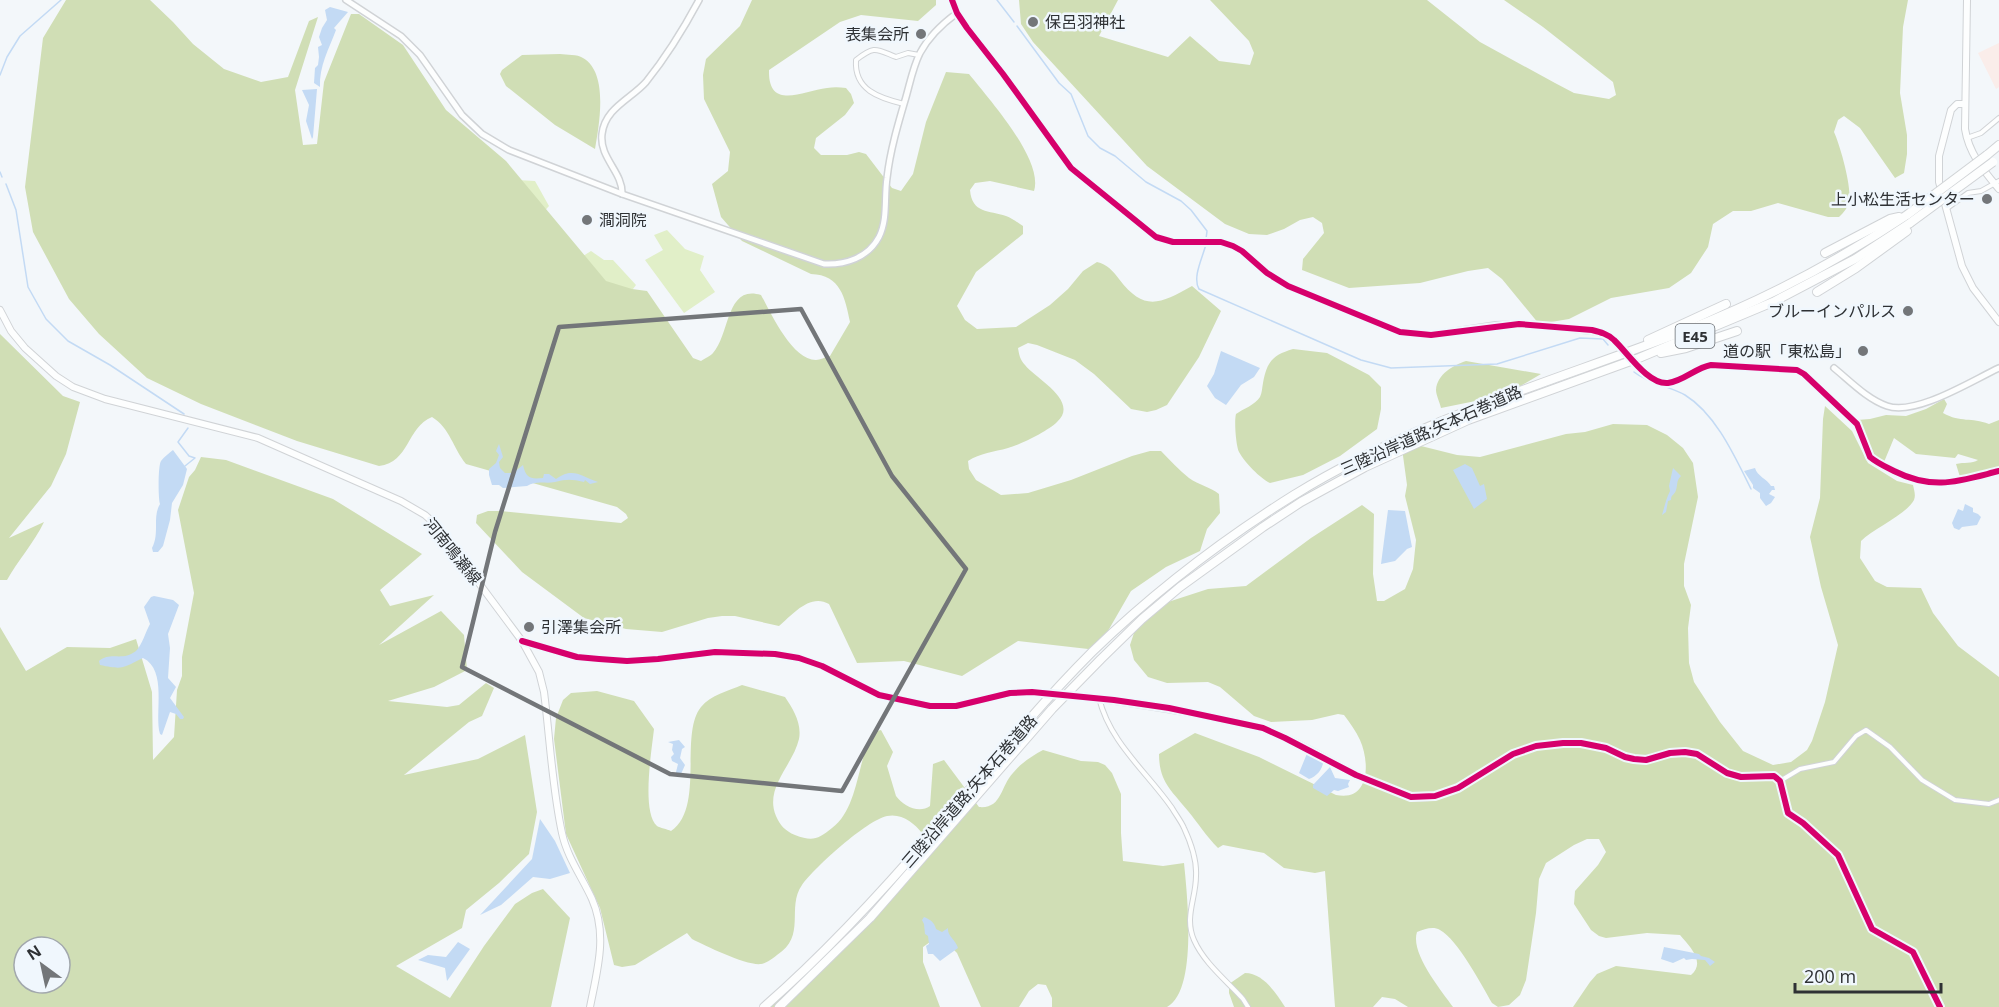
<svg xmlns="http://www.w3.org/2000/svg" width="1999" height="1007" font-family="'Open Sans','Noto Sans JP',sans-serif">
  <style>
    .industrial { fill: #faedea }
    .green { fill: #e1efc8 }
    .forest { fill: #d0deb5; fill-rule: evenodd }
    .water { fill: #c3daf4 }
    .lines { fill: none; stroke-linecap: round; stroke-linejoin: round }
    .stream { stroke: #c3daf4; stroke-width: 1.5 }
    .minor-tunnel { stroke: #cccfd2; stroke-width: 4; stroke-dasharray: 4 2; stroke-linecap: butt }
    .tertiary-tunnel { stroke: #cccfd2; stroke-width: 5; stroke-dasharray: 5 2.5; stroke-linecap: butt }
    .minor-casing { stroke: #d0d3d6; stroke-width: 6 }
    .tertiary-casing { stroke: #d0d3d6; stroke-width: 8 }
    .secondary-casing { stroke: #d0d3d6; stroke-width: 8 }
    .motorway-casing { stroke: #d0d3d6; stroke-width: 10 }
    .minor { stroke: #fdfefe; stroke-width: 4 }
    .tertiary { stroke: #fdfefe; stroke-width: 5 }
    .secondary { stroke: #fdfefe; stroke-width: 6 }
    .motorway { stroke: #fdfefe; stroke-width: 8 }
    .motorway-bridge-casing { stroke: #d0d3d6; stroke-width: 10; stroke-linecap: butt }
    .motorway-bridge { stroke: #fdfefe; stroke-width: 8 }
    .cycleway-casing { stroke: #f0f7fd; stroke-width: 10 }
    .cycleway { stroke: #d6006c; stroke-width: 6 }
    .marked { fill: none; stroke: #737679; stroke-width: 4.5; stroke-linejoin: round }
    .poi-dot { fill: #737679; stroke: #f0f7fd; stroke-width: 2 }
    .labels { text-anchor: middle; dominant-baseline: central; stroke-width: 5; stroke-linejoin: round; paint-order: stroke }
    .shield { fill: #f0f7fd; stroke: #686c70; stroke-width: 1.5 }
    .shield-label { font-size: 15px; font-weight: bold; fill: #2e3134 }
    .poi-label { font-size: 16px; fill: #2e3134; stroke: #f0f7fd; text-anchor: end }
    .street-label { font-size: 16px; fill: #2e3134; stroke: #f0f7fd }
  </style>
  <rect width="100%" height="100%" fill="#f3f7fa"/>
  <path class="industrial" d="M1999,43v44l-3,2 -18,-36z"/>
  <g class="green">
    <path d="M498,179l37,2 14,25 -25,28z"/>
    <path d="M667,230l18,19 19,7 -4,14 15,22 -31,21 -39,-53 18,-10 -9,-15z"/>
    <path d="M591,251l13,9h9l23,25 -19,25 -62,-36z"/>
  </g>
  <g class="forest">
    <path d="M66,0h84l23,22 20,22 31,25 37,13 27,-5 21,-56 9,-4 -23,73 8,55 14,-1 7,-62 27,-68h8l44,31 43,65 60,51 100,120 26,8 15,2 46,67 8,3c4,-3 10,-5 12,-8 17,-19 13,-69 48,-58 10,18 31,65 55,65 4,0 9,-3 14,-4l20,-34c-5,-24 -9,-47 -39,-48l-69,-33 -21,-24 -9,-33 16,-13 2,-19 -26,-53 -1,-24 3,-16 34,-33 12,-26h184v5l-18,16 -57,-6 -21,7 -71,48c-1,41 34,21 58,18 6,-1 12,-1 19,0l5,6 3,9 -9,12 -29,23 -2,10 7,7h26l12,-3 7,2 26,34 9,3 12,-17 13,-52 20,-50 23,2c19,24 75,86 65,117l-44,-10 -15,2 -5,7c2,24 19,20 36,26 6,2 12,7 17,10v8l-47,38 -19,34 8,14 12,9 39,-2 34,-22 18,-16 15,-18 14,-9c10,2 16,9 22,17 25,33 41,25 73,7l29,25 -22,46 -32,48 -11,5 -9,2 -16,-3 -37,-35 -19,-14 -38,-15 -9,-2 -10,5c1,6 2,12 7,17 11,14 55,36 32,57 -9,9 -37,23 -49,26 -14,4 -28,5 -40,13l1,8 7,11 25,15 27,-2 43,-13 61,-24 18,-5h11c9,9 18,19 28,27 10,7 21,9 30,16l1,19 -13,16 -7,22 -34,16 -35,24 -34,59 -79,-9 -56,35 -58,-15 -47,2 -28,-59c-19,-11 -36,10 -50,22l-44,-10h-13l-14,2 -46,14 -36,-3 -42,-11 -62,-46 -46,-49 1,-8 11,-4h13l120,12 7,-5 -2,-4 -9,-7 -151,-43c-13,-16 -16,-36 -34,-47 -26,11 -22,45 -53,49l-82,-25 -96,-37 -54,-26 -48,-44 -30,-35 -36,-67 -8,-45 18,-149z"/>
    <path d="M1019,0h99l-19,36 69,21 22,-21 29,25 31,4 4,-12 -5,-12 -39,-41h217l53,42 75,41 19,10 35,6 7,-4 -3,-13 -70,-55 -39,-27h404l-5,27 -3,66 7,42v19l-3,19 -9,5 -35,-50 -16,-12 -6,4 -4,12c6,13 18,55 15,69 -1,7 -5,11 -10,16h-11l-50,-14 -27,8h-18l-20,13 -5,23 -17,26 -22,15 -58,10 -42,21 -30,5 -37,-45 -14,-11 -20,3 -48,12 -71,5 -47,-18 1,-11 21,-26 -2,-10 -9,-6 -13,3 -16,9 -17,6 -18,-1 -24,-10 -78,-58 -114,-124 -12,-18z"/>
    <path d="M560,54c7,1 17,0 23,4 26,15 16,67 12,91l-40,-24 -49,-39 -6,-12 2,-4 20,-15z"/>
    <path d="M0,334l63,62 17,6 -14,52 -15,32 -42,52 35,-16c-10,21 -26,38 -37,58h-7z"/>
    <path d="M1293,349l34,4 42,22 12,12v22l-4,20 -37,27 -37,19 -33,8c-10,-5 -25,-20 -31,-31 -3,-6 -5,-31 -3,-38 7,-5 19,-9 24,-17 2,-4 2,-9 3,-14 4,-22 10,-28 30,-34z"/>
    <path d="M1466,361l75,13 -36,21 -64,13c-1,-5 -5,-13 -5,-18 1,-16 18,-25 30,-29z"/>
    <path d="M1944,399l3,5 -4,9c18,10 28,4 46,11l10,-4v47l-39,10 -4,-13c8,-2 16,0 22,-4l-20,-6 -3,4 -39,-4 -22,-16 -10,24 -12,-8 -15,-34 13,-1 16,-4 20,1 20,-7z"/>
    <path d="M1825,406l27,25 16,32 29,18 16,4c1,5 3,10 1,15 -8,15 -40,28 -53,41l-1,17 15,23 12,6 34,1 12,25 25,33 41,31v330h-426l17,-25 7,-8 19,-8 75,9c15,-13 -1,-28 -11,-40l-33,-2 -41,5 -7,-2 -8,-6 -17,-26 1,-13 23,-26 8,-13 -7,-13h-12l-13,6 -28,18 -7,16 -3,34 -10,67 -6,15 -11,10 -11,2 -6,-4c-11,-19 -34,-63 -52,-73 -7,-4 -15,-1 -23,2 -7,21 24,58 36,75h-45l-13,-8 -13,-2 -9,10h-38l-10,-136 -10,2 -31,-5 -20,-15 -41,-8 -5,3c-12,-12 -20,-25 -30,-37 -16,-20 -29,-29 -29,-57l36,-21 64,24 77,38c34,7 34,-33 24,-55 -4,-9 -10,-17 -16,-25l-6,-1 -26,6 -41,2 -17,-6 -34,-29 -12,-5 -41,1 -19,-6 -14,-17 -4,-15 6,-18 32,-25 40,-13 38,-3 65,-48 51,-33 12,9 -1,60 4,27h7l21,-12 8,-20 3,-29 -11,-44 2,-11 -6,-44 56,14 23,2 86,-23 19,-2 28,-8 34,1 20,10 16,13 10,15 5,34 -14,67v22l7,19 -3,23 1,35 5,19 26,40 23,29 30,14 18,-3 16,-12 5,-9 13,-39 13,-57 -17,-58 -11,-50 10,-39 3,-79z"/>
    <path d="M201,457l25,3 107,39 89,55 -42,36 10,16 44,-11 -55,50 62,-34 23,24 3,35 -33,17 -46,14 59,6 12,-2 27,-22 8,5 -12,28 -13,6 -65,53 74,-16 47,-24 12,77 -8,42 -30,29 -33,27 -4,18 -66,38 54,32 34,-52 31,-42 17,-11 11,-4 27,29 -19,89h-551v-380l26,44 41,-24 43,1 26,-9 16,53 1,68 21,-23 3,-47 5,-14v-19l12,-64 -16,-83 11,-33 6,-7zM24,947h36v36h-36z"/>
    <path d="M742,685l43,12c8,12 17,26 14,42 -6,26 -35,49 -23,77 4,9 9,15 19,19 18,7 23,4 37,-7 27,-20 25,-68 41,-96l8,-2 12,22 -6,14 9,30c7,10 23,18 34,10l3,-42 11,-4 35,47c23,2 21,-20 34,-34 8,-10 19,-17 30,-23l38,11 17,1 7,3 7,8 9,21v39l2,28 40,5 21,-3c3,30 14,128 -17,144h-115v-9l-6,-13 -8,-1 -9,7 -10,16h-38l-24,-54 -8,-8 -19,-3 -7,5v15l17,45h-179l47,-36 37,-32 30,-33 33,-42 14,-31c-8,-10 -20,-20 -35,-17 -20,4 -72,51 -85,69 -16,23 5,51 -25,70 -4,3 -10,8 -16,9 -14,2 -55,-18 -69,-25l-5,-6 -52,32 -13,2 -8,-2 -14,-57 -34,-74 -12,-95 2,-21 7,-18 8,-7 26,-2 37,10 20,28c-2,20 -13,83 3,97 3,2 10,3 14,5 34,-23 8,-97 30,-124 10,-12 27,-16 41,-22z"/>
    <path d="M1245,973c18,0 31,20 40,34h-51l-5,-14v-9z"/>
  </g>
  <g class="water">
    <path d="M330,7l18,5 -14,16 2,2c-7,19 -17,36 -16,57l-6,-4 1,-15 3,-3 1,-8 -1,-10 4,-2 -3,-8 3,-9 5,-8 -2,-10z"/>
    <path d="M317,89l-4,48 -1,2 -6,-18 3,-16 -7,-15z"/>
    <path d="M1221,351l39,17 -6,9 -13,8 -15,20 -11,-7 -8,-12 7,-12z"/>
    <path d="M499,444l4,13 -4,5 1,6 5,5h8l10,-8c3,14 8,14 20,13l1,-4h5l7,5c17,-12 24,-3 42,3l-8,2 -5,-4 -1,2c-13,-3 -17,-3 -29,0 -10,2 -19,-2 -28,4l-24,2 -4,-3h-7l-3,-10v-6l7,-6 3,-8 -3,-4z"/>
    <path d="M173,450l14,19 -4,16 -11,18 -2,17 -7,26 -5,6h-5l-1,-4c8,-15 0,-31 8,-44 -2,-6 -2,-39 1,-43 3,-4 8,-8 12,-11z"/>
    <path d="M1465,464l7,4 8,18 4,-2 3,15 -13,10 -21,-39z"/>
    <path d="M1673,468l8,8c-5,5 -3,8 -5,14 -1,5 -5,4 -5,10l-3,1 -2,11 -4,3c3,-10 4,-16 8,-24l-1,-5z"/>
    <path d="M1755,468c2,8 12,11 16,18h3l1,4h-3l-3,4 6,3 -4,6 -5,3 -6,-8v-5l-7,-5v-3l-9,-14z"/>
    <path d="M1965,504l8,4v4l5,2 3,3 -4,8 -15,2 -3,3 -5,-2 -2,-5 6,-14 5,2z"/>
    <path d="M1388,510l17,1 7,36 -5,2 -12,12 -14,3z"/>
    <path d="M154,596l19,4 6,5 -11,29 2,14 -2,30 8,9 -6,11 14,19 -1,2h-3l-4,-5 -6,-2 -8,23 -2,-1c-6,-20 8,-64 -17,-76 -21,10 -19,12 -43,7l-1,-4c12,-10 23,1 37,-10 6,-6 10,-20 14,-27l-6,-17 7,-10z"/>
    <path d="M679,740l6,7 -3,2 -2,9 5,7 -4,9 -6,2 3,-12 -6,-3 -1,-4 3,-3 -2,-4 1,-6 -5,-2z"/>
    <path d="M1308,751l17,9 -2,2c0,7 -7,15 -14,17l-10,-6z"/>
    <path d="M1330,767l5,11 15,2 -2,4 1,3 -11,4 -4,-1 -7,6 -14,-8v-3z"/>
    <path d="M540,819l15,22 15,32 -20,6 -17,-2 -32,28 -21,10 52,-56z"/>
    <path d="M924,917c7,3 10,5 12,12l6,3 6,-4c-1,8 8,12 10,20l-18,13 -7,-7h-5l-2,-8 3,-2 -1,-8 -3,-2 -1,-10 -2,-4z"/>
    <path d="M458,942l12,7 -23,32 -2,-13 -27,-8 10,-5 18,2z"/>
    <path d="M1664,947l35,7 2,2 8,2 6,4 -5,4 -5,-6 -13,-1 -6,1 -2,-2 -11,5 -12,-4z"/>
  </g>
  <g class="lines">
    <g class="stream">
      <path d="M997,0l17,22"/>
      <path d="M1017,26l42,57 12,11 17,42 12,12 15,8 31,26 35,19 10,9 16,21 -1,8"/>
      <path d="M0,75l7,-18 13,-21 41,-36"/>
      <path d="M0,172l2,5"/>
      <path d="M6,184l10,26 12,77 18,32 22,22 42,24 74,49"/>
      <path d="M1206,244c-3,13 -14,33 -7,45l162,71 30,8 106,-4 83,-26 23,1 5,6"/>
      <path d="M1634,372c15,12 35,14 51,23 31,19 50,62 66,94"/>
      <path d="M185,466l10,-8 -6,-2 -11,-14 10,-14"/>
    </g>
    <path class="minor-tunnel" d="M1619,346l20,20"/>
    <path class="tertiary-tunnel" d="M1043,693l38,3"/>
    <g class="minor-casing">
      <g id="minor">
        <path d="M904,104c-25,-6 -50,-14 -48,-44 19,-15 20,-11 40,-3l12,-4 11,2"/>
        <path d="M1967,138l14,-5 18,-15"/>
        <path d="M1946,209l22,-16 13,-2 18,-10"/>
        <path d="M1639,366c31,35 41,4 72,-1l86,5 7,4 53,50 13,33c7,6 16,10 24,14 40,20 65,10 105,0"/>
        <path d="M1099,698c11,45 48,74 73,110 4,7 9,13 12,20 7,15 13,32 12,48 0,23 -12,41 -2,64 10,23 33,41 49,59l5,8"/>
        <path d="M1940,1007l-27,-55 -41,-23 -34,-74 -35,-32 -15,-10 -8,-32 20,-12 34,-7 22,-26 10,-6 24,17 32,33 33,20 34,4 10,-4"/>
      </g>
    </g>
    <g class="tertiary-casing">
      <g id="tertiary">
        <path d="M346,0l55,36 19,19 42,60 20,19 27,16 113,44 202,70c21,1 44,-6 55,-27 9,-18 5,-39 8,-59 3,-27 11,-54 19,-81 4,-14 7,-30 14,-44 9,-17 22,-29 37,-40"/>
        <path d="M952,0l5,13 10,15 36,46 68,94 85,69 17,5h48l12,4 9,5 25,22 21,13 112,46 31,3 65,-10 33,-1 71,8 14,8 5,6"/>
        <path d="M622,194c1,-22 -23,-36 -20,-60 3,-26 29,-35 44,-52 20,-25 38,-54 53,-82"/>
        <path d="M1834,368c16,13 33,31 53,38 29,10 84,-25 112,-38"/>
        <path d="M522,641l55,16 22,2 28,2 31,-2 57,-7 60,2 24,4 23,8 57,29 51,11h26l54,-13h33"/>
        <path d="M1081,696c42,6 84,12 125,20 19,3 39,7 58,13 43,15 80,43 122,59 8,3 17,8 26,9 49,7 82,-46 128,-51 22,-3 46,-5 67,3 9,3 16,8 25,10 19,3 35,-9 53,-7 18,1 29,16 44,22 15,5 30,0 45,2l6,5"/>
      </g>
    </g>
    <g class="secondary-casing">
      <g id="secondary">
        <path d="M1967,0l-2,129c4,25 19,42 34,60"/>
        <path d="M1965,104h-8l-6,6 -12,46v26l23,84 11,22 26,34"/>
        <path d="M0,310l11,21 14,17 31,28 17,11 32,12 153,39 143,63 24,14 10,9 87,117 17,31 5,20c6,47 8,95 18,141 5,24 20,44 30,66 16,36 5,72 -2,108"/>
      </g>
    </g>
    <g class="motorway-casing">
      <g id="motorway">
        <path d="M1987,155l12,-10"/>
        <path d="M1825,253l65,-34 9,-2"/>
        <path d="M1817,292l39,-24 51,-37"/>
        <path d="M1648,340l78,-36"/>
        <path d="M1661,353l25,-5 51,-17"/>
        <path d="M764,1007c63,-55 119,-116 173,-179 50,-59 100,-121 155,-176 61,-59 130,-112 202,-157 121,-75 261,-114 393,-165 77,-30 151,-69 220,-115"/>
        <path d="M779,1007l91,-89 182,-209 49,-50 41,-40 38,-32 83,-60 38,-25 64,-35 103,-47 171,-62 134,-56 82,-43 55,-36"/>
      </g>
    </g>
    <use href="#minor" class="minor"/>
    <use href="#tertiary" class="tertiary"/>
    <use href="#secondary" class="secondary"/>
    <use href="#motorway" class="motorway"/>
    <g class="motorway-bridge-casing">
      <g id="motorway-bridge">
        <path d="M1907,215l80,-60"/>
        <path d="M1910,223l83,-61"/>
      </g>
    </g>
    <use href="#motorway-bridge" class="motorway-bridge"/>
    <g class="cycleway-casing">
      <g id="cycleway">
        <path d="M952,0l5,13 10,15 36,46 68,94 85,69 17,5h48l12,4 9,5 25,22 21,13 112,46 31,3 88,-11 73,6c8,2 16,4 22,10 13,12 34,45 54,43 16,-2 27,-15 43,-18l86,5 7,4 53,50 13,33c7,6 16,10 24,14 40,20 65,10 105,0"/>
        <path d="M522,641l55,16 22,2 28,2 31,-2 57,-7 60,2 24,4 23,8 57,29 51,11h26l54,-13 22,-1 82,8 55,8 94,20 22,10 71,37 55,22 24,-1 23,-8 55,-34 23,-8 27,-3h18l25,5 19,9 9,2 12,1 24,-7 15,-1 12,2 30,19 14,4 33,-1 6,5 8,32 15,10 35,32 34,74 41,23 27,55"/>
      </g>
    </g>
    <use href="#cycleway" class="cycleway"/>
  </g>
  <path class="marked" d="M801,309l91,167 74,93 -124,222 -172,-17 -208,-107 33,-135 64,-205z"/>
  <g class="poi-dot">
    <circle cx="1033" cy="22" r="6"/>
    <circle cx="921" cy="34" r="6"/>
    <circle cx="1987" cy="199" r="6"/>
    <circle cx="587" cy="220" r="6"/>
    <circle cx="1908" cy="311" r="6"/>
    <circle cx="1863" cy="351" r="6"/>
    <circle cx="529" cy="627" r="6"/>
  </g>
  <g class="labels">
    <rect class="shield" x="1675.5" y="324" width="39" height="24" rx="4.5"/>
    <g class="shield-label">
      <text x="1695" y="336">E45</text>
    </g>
    <g class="poi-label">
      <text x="1045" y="22" text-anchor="start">保呂羽神社</text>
      <text x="909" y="34">表集会所</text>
      <text x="1975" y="199">上小松生活センター</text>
      <text x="599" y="220" text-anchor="start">澗洞院</text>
      <text x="1896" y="311">ブルーインパルス</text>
      <text x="1851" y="351">道の駅「東松島」</text>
      <text x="541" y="627" text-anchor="start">引澤集会所</text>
    </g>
    <g class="street-label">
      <text transform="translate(1431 430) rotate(-24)">三陸沿岸道路;矢本石巻道路</text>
      <text transform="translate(453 551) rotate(51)">河南鳴瀬線</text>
      <text transform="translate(969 791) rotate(-49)">三陸沿岸道路;矢本石巻道路</text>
    </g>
  </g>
  <g transform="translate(42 965) rotate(327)"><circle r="28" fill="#f0f7fd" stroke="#a2a8ad" stroke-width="1.5"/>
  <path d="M0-4.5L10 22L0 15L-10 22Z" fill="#737679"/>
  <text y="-9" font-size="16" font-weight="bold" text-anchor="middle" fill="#2e3134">N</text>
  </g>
  <path d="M1795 983v9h146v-9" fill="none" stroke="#2e3134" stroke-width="3"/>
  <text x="1804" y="983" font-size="18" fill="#2e3134" stroke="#f0f7fd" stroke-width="4.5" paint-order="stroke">200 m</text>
</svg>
